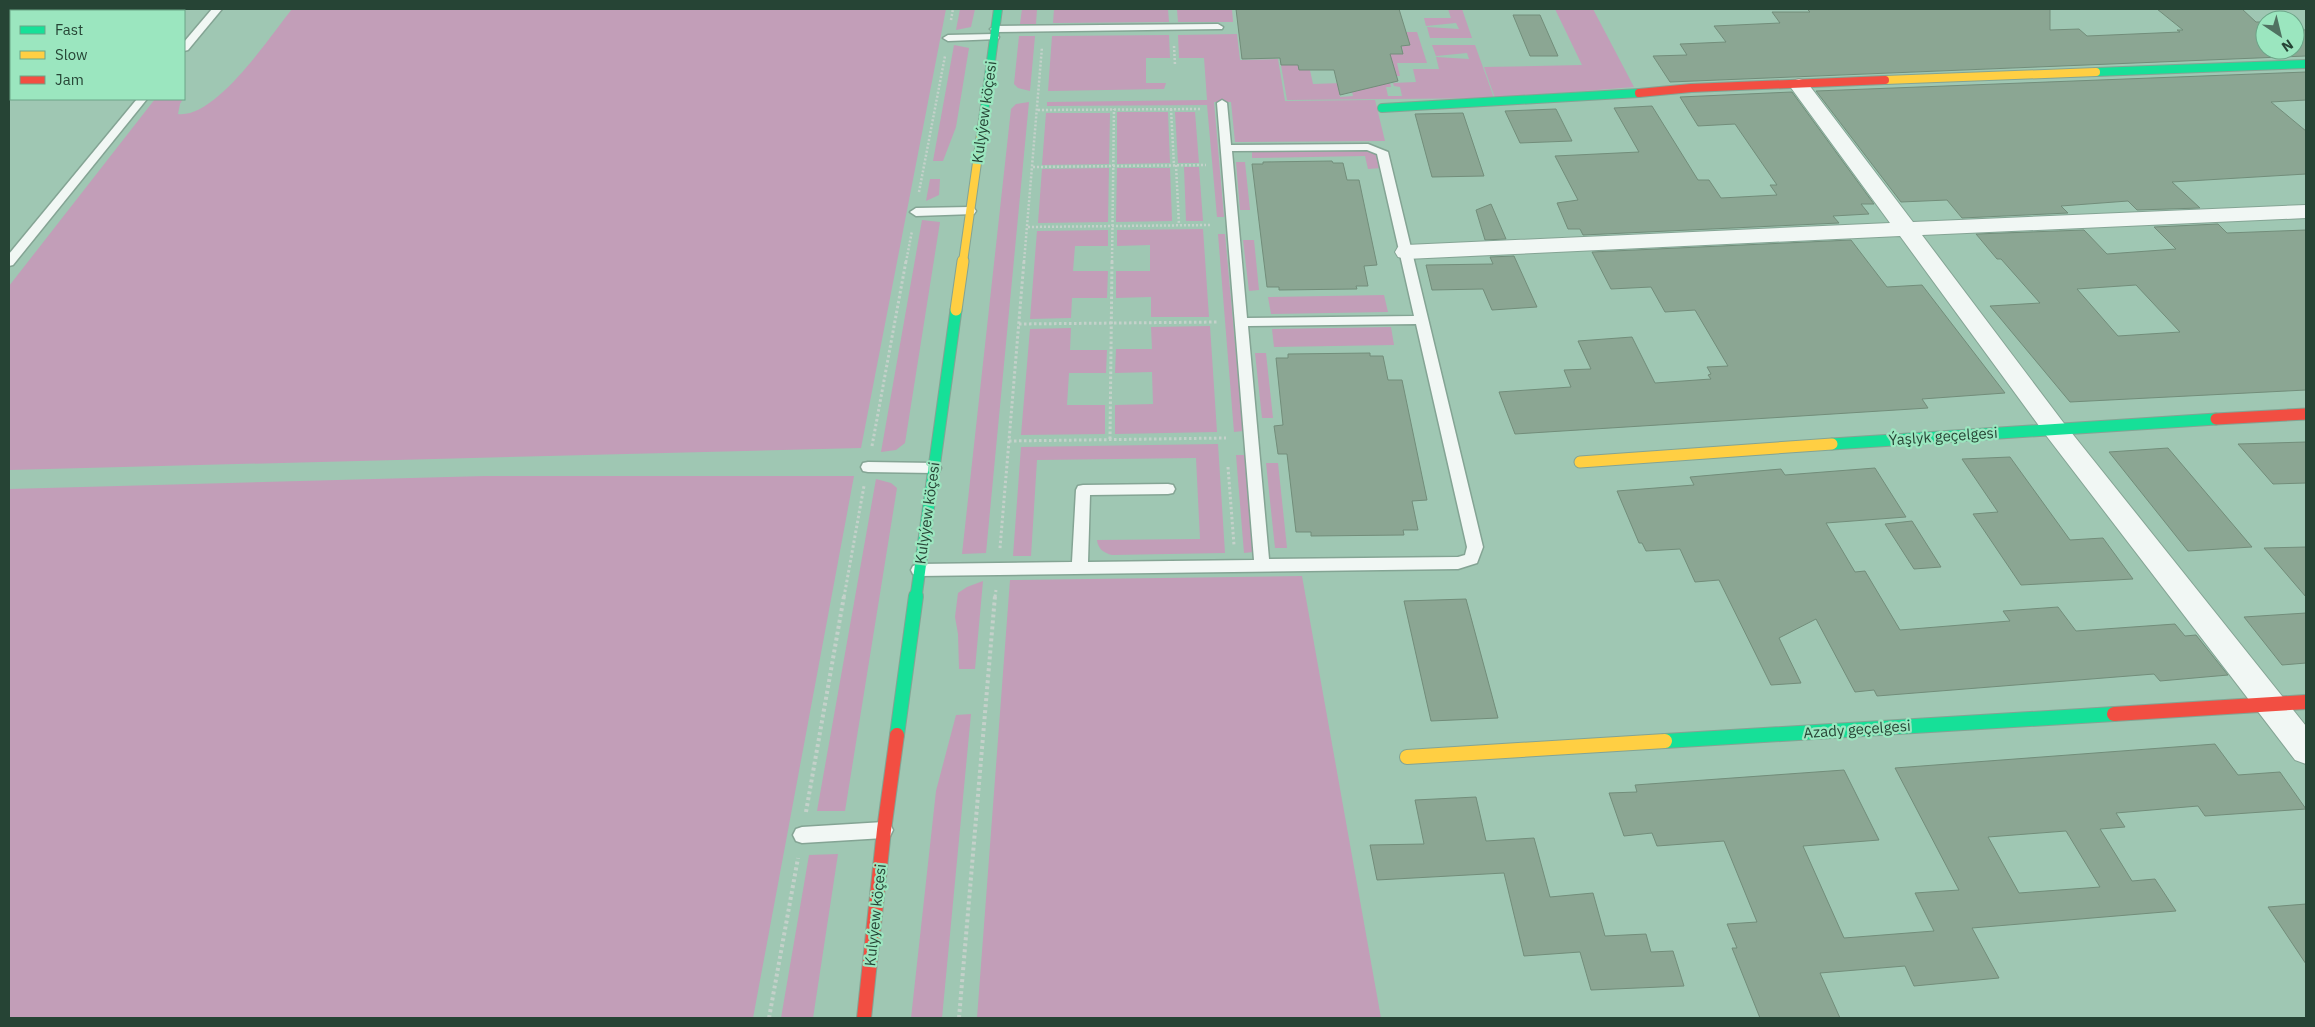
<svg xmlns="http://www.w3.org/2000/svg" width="2315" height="1027" font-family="'IBM Plex Sans',sans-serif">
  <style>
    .green { fill: #c29eb8 }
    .building { fill: #8ba693; stroke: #728d7a; fill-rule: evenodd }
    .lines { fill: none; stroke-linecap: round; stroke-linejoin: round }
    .lane-casing { stroke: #84a494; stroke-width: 3 }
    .street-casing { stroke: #84a494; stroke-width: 2 }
    .fast-far2-casing { stroke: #84a494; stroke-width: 10 }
    .fast-far1-casing { stroke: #84a494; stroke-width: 13 }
    .fast-casing { stroke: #84a494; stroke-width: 16 }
    .slow-far2-casing { stroke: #84a494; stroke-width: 10 }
    .slow-far1-casing { stroke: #84a494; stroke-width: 13 }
    .slow-casing { stroke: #84a494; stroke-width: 16 }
    .jam-far2-casing { stroke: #84a494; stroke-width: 10 }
    .jam-far1-casing { stroke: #84a494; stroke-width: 13 }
    .jam-casing { stroke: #84a494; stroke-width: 16 }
    .path-far2 { stroke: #c4d1ca; stroke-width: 2.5; stroke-dasharray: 2 2; stroke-linecap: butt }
    .path-far1 { stroke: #c4d1ca; stroke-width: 3; stroke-dasharray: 2.5 2.5; stroke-linecap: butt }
    .path { stroke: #c4d1ca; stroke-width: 4; stroke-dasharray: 3 3; stroke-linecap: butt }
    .lane { fill: #f1f7f4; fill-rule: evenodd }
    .street { fill: #f1f7f4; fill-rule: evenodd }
    .fast-far2 { stroke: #16e098; stroke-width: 8 }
    .fast-far1 { stroke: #16e098; stroke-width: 11 }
    .fast { stroke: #16e098; stroke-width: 14 }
    .slow-far2 { stroke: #ffcf43; stroke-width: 8 }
    .slow-far1 { stroke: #ffcf43; stroke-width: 11 }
    .slow { stroke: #ffcf43; stroke-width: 14 }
    .jam-far2 { stroke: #f24e42; stroke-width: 8 }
    .jam-far1 { stroke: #f24e42; stroke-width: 11 }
    .jam { stroke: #f24e42; stroke-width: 14 }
    .labels { text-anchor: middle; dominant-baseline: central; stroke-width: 4.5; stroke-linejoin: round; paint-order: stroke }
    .street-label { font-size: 15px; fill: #264435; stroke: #9be6bf }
  </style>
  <rect width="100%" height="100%" fill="#9fc7b3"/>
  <g class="green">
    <path d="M292,9h654l-85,439 -852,22v-184l146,-187h28l-3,5 -2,10c38,5 92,-78 114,-105z"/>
    <path d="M960,9h15l-4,18 -15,3z"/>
    <path d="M1022,9h15l-1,15h-16z"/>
    <path d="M1054,9h114l1,13 -116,1z"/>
    <path d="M1177,9h55l1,13h-55z"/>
    <path d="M1448,9h14l10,29h-42l-3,-11 32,2 -3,-6 -30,3 -2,-8h27z"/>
    <path d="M1555,9h38l41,78 -139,11 -11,-31 98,-2z"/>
    <path d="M1406,32h11l10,31h-30l3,13 -47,1 12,-23h38l-1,-8 8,-1z"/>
    <path d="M1237,34l3,26 38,-1 7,42 90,-1 10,41 -150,1 -4,-40h-17l10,115h-7l-10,-112 -160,1v-4l160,-2 -3,-42h-25l-1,-23z"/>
    <path d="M1169,35l1,23h-24v25h20l-2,6 -116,2 4,-55z"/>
    <path d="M1019,36h16l-5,55 -12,-3 -4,-4z"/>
    <path d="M954,45l15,3 -13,79 -13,34h-10z"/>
    <path d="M1432,45h43l19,53 -207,2 -6,-35h17l1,5h11l3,14 29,-1 1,4h-5l2,10 13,-1 -2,-9 39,-4 1,4h-5l2,9h14l-2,-9 -6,-1 -1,-3 23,-1 -3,-13h26l-3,-12 33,2 -2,-6 -31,3z"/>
    <path d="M1029,102l-43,451 -24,1 49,-445 5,-5z"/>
    <path d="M1117,112h51l2,51 -53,1z"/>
    <path d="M1175,112h20l4,51h-21z"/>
    <path d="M1046,113h64l-1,51 -67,1z"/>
    <path d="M1371,151l7,5 3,12 -13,1 -3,-13 -113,2v-6z"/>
    <path d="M1236,162h9l5,48h-10z"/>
    <path d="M1184,167h15l4,54h-17z"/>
    <path d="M1109,168l-1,54 -70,1 4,-54z"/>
    <path d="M1117,168h53l2,53 -56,1z"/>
    <path d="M930,179h10l-1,16 -13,6z"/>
    <path d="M922,220l18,2 -35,221 -9,7 -15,2z"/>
    <path d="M1203,229l6,88h-58v-20l-35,1v-27h34v-26l-33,1v-16z"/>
    <path d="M1108,230v16h-33l-2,25h35l-1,27h-35l-1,20 -41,1 7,-88z"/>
    <path d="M1218,234h7l18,197 -9,1z"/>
    <path d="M1243,240h11l5,50 -10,1z"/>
    <path d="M1384,295l4,17 -117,2 -3,-17z"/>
    <path d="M1210,326l7,106 -102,2v-29l38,-1 -1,-32 -37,1 1,-24h36l-1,-22z"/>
    <path d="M1391,327l3,18 -120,2 -2,-18z"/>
    <path d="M1071,328l-1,22h37l-1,23h-37l-2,32h38v29l-84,1 9,-106z"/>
    <path d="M1255,353h11l7,65h-11z"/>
    <path d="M1218,444l7,109 -113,2c-8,-2 -14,-6 -15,-15l103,-1 -4,-81 -159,2 -6,96h-18l8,-109z"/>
    <path d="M1236,455h9l8,97 -9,1z"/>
    <path d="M1266,463h12l9,85h-12z"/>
    <path d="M485,476h369l-101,542h-744v-529z"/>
    <path d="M876,479l15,4 6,5 -52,323h-28z"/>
    <path d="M1302,576l79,442h-404l33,-438z"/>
    <path d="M983,581l-8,88h-16l-1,-35 -3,-17 3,-24 9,-6z"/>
    <path d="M971,714l-29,304h-31l25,-227 20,-76z"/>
    <path d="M838,854l-25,164h-32l28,-163z"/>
  </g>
  <g class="building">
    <path d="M1236,9h163l11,36 -9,1 2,8h-13l8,27 -58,14 -6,-25h-35l-1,-5h-17l-1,-7 -38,1z"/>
    <path d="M1807,9h243v21l29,-1 8,7 93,-4 -3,-2h6l-26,-21h85l14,13h9v28h30v-27l11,8v25l-636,26 -17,-26 34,-1 -7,-11 46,-2 -12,-16 66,-3 -8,-11h38z"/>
    <path d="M1513,15h27l18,41h-28z"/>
    <path d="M2306,72v28l-35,2 35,29v43l-134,8 28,26 -63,2 -9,-9 -67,5 7,7 -106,5 -15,-18 -46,2 -85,-111z"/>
    <path d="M1792,92l82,112h-13l8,10 -36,2 6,7 -256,12 -3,-6h-12l-11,-26 21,-3 -23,-44 84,-4 -25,-44 38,-2 46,74h11l12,18 56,-3 -7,-10h7l-42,-61 -37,2 -18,-29z"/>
    <path d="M1556,109l16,32 -52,2 -15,-32z"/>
    <path d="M1463,113l21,63 -52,1 -17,-63z"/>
    <path d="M1332,161l1,2h10l4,17h12l18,85 -13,1 4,20h-12l1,3 -78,1v-3h-12l-15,-123h11v-2z"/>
    <path d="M1491,204l15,35 -21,1 -9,-30z"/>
    <path d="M2218,224l9,9 79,-3v160l-236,12 -80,-96 50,-3 -39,-44h-4l-21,-25 108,-4 23,24 69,-5 -22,-22zM2136,285l44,47 -62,4 -41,-47z"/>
    <path d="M1851,240l36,47 35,-2 83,108 -83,6 6,9 -413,26 -16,-42 72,-5 -7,-17 27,-1 -13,-28 54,-4 23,46 56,-4 -3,-4 3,-1 -4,-7 21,-1 -33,-56 -30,2 -14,-25 -40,2 -19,-37z"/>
    <path d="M1514,256l23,51 -45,3 -9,-21 -51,1 -6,-25 67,-1 -3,-7z"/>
    <path d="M1370,353v3h13l5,24h14l25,120 -15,1 6,29h-15l1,5 -93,1v-4h-15l-9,-78h-9l-4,-28 9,-1 -7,-67h12v-4z"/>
    <path d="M2306,442v41l-33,1 -35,-40z"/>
    <path d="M2168,448l84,99 -64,4 -79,-99z"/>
    <path d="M2010,457l60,83 33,-2 30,41 -112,6 -48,-71 25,-2 -36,-53z"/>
    <path d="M1875,468l31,49 -80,6 29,49 10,-1 35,59 110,-9 -7,-10 55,-4 18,24 99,-7 10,12 11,-1 32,40 -68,6 -6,-7 -277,22 -3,-6 -19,2 -39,-73 -37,19 22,45 -30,2 -52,-105 -24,2 -15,-33 -34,2 -4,-8h-3l-22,-52 77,-6 -4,-8 91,-8 4,6z"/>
    <path d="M1912,521l29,46 -27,2 -29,-45z"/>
    <path d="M2306,547v50l-42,-49z"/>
    <path d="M1466,599l32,119 -67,3 -27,-120z"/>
    <path d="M2306,613v50l-24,2 -38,-48z"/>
    <path d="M2215,744l23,31 42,-3 26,37 -101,7 -7,-10 -82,7 9,14 -25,2 32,52 23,-2 21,32 -204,17 27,50 -85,8 -9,-20 -85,7 20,45h-80l-28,-70h5l-10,-24 30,-2 -33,-81 -67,5 -5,-13 -28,3 -15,-43 28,-1 -2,-7 209,-15 35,70 -76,6 41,92 90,-7 -19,-38 44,-3 -64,-122zM2066,831l34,56 -81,6 -31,-56z"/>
    <path d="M1476,797l10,44 48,-3 16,59 43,-4 12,43 41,-2 5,18 22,-1 11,35 -93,4 -11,-38 -56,4 -20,-83 -127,7 -7,-35 54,-1 -9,-44z"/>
    <path d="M2306,904v60l-38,-57z"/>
  </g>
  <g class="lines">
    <g class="lane-casing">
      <g id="lane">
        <path d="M212,9h10l-34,41 -4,1v-9z"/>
        <path d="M1218,24l5,3 -1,2 -227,3 -5,-3 5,-3z"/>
        <path d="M994,34l5,3 -1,2 -50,2 -5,-3 5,-3z"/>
        <path d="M137,99h10l-134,166 -4,1v-12z"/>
        <path d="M1222,100l5,3 4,42 137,-1 20,8 95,395 -6,16 -19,6 -539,7 -6,-2 -2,-4 2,-4 6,-2 153,-2 4,-72 2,-4 5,-1 85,-1 5,1 2,4 -2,4 -5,1 -78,1 -2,67 166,-2 -37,-457zM1367,150l10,4 37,162 -167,2 -15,-167zM1416,324l51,223 -2,8 -7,2 -189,2 -21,-233z"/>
        <path d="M970,207l4,1 2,3 -2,3 -58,2 -6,-4 6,-4z"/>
        <path d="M868,462l66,1 5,1 2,4 -2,4 -5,1 -66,-1 -5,-1 -2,-4 2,-4z"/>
        <path d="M884,822l6,2 3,6 -3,6 -6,2 -82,5 -6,-2 -3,-6 3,-6 6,-2z"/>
      </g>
    </g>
    <g class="street-casing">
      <path id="street" d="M1799,79l7,2 107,141 393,-17v13l-384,17 141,187 243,304v38l-11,-4 -250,-326 -145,-198 -494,23 -8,-2 -3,-5 3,-5 8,-2 484,-22 -101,-138 3,-4z"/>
    </g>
    <g class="fast-far2-casing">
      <g id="fast-far2">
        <path d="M2096,72l210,-8"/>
        <path d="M1382,108l257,-15"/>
        <path d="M983,120l15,-111"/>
      </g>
    </g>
    <g class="fast-far1-casing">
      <g id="fast-far1">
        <path d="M1832,444l384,-25"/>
        <path d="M916,597l40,-287"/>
      </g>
    </g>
    <g class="fast-casing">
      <g id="fast">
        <path d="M897,735l19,-139"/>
        <path d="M1665,741l449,-27"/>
      </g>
    </g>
    <g class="slow-far2-casing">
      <g id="slow-far2">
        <path d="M1885,80l211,-8"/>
        <path d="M963,262l20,-142"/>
      </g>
    </g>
    <g class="slow-far1-casing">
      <g id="slow-far1">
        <path d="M956,310l7,-49"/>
        <path d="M1580,462l252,-18"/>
      </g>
    </g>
    <g class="slow-casing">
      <path id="slow" d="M1407,757l258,-16"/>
    </g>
    <g class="jam-far2-casing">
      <path id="jam-far2" d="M1639,93l52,-5 194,-8"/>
    </g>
    <g class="jam-far1-casing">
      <path id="jam-far1" d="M2216,419l90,-5"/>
    </g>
    <g class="jam-casing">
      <g id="jam">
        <path d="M2114,714l192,-12"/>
        <path d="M864,1018l20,-188 13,-95"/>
      </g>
    </g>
    <g class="path-far2">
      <path d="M951,20l2,-11"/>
      <path d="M1174,46l1,19"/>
      <path d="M1171,109l3,56"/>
      <path d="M1038,110l164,-1"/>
      <path d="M1176,165l3,60"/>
      <path d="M1033,167l173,-2"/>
      <path d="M919,192l26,-136"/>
      <path d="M1028,227l182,-2"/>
      <path d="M906,262l6,-31"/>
      <path d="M1024,262l18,-215"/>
      <path d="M1112,262l2,-153"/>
    </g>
    <g class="path-far1">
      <path d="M1019,324l198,-2"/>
      <path d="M1110,439l2,-178"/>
      <path d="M1009,441l217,-3"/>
      <path d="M872,446l34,-185"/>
      <path d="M1228,467l6,78"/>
      <path d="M1000,548l24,-287"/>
      <path d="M844,597l20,-111"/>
      <path d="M995,597l1,-7"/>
    </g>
    <g class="path">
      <path d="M806,812l38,-216"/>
      <path d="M769,1018l29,-160"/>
      <path d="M959,1018l36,-422"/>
    </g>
    <use href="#lane" class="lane"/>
    <use href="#street" class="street"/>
    <use href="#fast-far2" class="fast-far2"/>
    <use href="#fast-far1" class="fast-far1"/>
    <use href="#fast" class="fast"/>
    <use href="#slow-far2" class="slow-far2"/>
    <use href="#slow-far1" class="slow-far1"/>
    <use href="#slow" class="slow"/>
    <use href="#jam-far2" class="jam-far2"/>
    <use href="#jam-far1" class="jam-far1"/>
    <use href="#jam" class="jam"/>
  </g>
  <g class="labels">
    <g class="street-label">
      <text transform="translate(984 112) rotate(-82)">Kulyýew köçesi</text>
      <text transform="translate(1943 436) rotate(-4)">Ýaşlyk geçelgesi</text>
      <text transform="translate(927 513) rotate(-82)">Kulyýew köçesi</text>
      <text transform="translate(1857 729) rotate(-4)">Azady geçelgesi</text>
      <text transform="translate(875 915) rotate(-84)">Kulyýew köçesi</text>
    </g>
  </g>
  <rect width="2315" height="1027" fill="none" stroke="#264435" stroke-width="20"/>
  <rect x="10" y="10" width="175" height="90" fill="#9be6bf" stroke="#6ca588"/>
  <rect x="20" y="26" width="25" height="8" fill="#16e098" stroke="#6ca588"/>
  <text x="55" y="35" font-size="15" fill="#264435">Fast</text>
  <rect x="20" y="51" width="25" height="8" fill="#ffcf43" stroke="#6ca588"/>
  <text x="55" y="60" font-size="15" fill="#264435">Slow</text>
  <rect x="20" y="76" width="25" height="8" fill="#f24e42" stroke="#6ca588"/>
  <text x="55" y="85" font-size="15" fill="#264435">Jam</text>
  <g transform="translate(2280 35) rotate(145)"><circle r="24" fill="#9be6bf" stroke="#6ca588"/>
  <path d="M0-4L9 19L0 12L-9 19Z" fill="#507261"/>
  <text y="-8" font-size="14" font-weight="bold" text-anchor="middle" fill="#264435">N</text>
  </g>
</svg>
